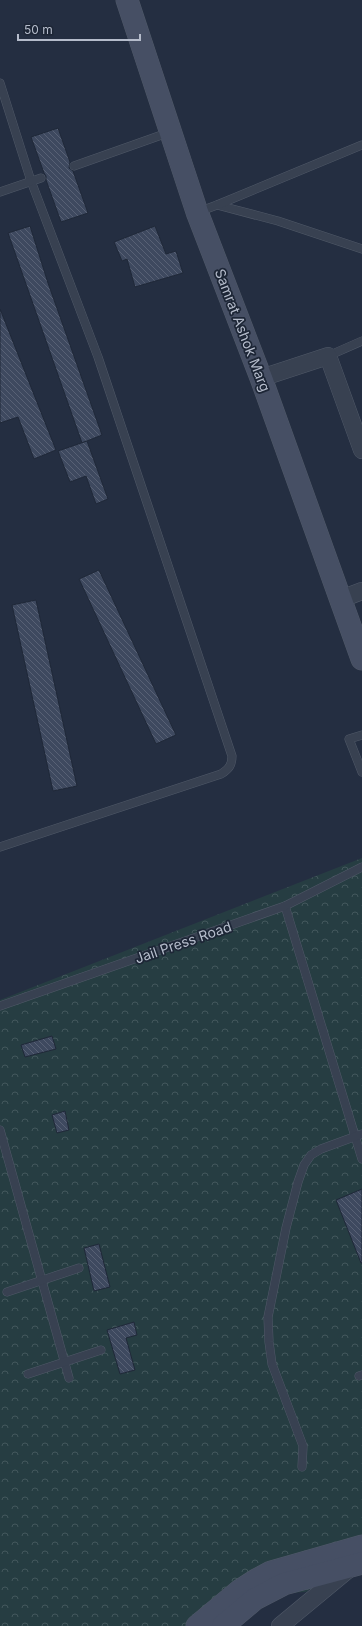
<svg xmlns="http://www.w3.org/2000/svg" width="362" height="1626" font-family="Inter,sans-serif">
  <style>
    .forest { fill: url(#forest-crowns) }
    .building { fill: url(#building-back-hatch); stroke: #1f2838 }
    .lines { fill: none; stroke-linecap: round; stroke-linejoin: round }
    .lane-casing { stroke: #505968; stroke-width: 9 }
    .street-casing { stroke: #505968; stroke-width: 18 }
    .secondary-casing { stroke: #505968; stroke-width: 23 }
    .lane { stroke: #384151; stroke-width: 8 }
    .street { stroke: #384151; stroke-width: 17 }
    .secondary { stroke: #464f64; stroke-width: 22 }
    .labels { text-anchor: middle; dominant-baseline: central; stroke-width: 3.5; stroke-linejoin: round; paint-order: stroke }
    .street-label { font-size: 14px; fill: #b5bccb; stroke: #1d2636 }
  </style>
  <defs>
    <pattern id="forest-crowns" width="20" height="18" patternUnits="userSpaceOnUse"><rect width="20" height="18" fill="#263d42"/><path d="M2 6a3 3 0 1 1 6 0M12 15a3 3 0 1 1 6 0" fill="none" stroke="#43575c"/></pattern>
    <pattern id="building-back-hatch" width="6" height="6" patternUnits="userSpaceOnUse"><rect width="6" height="6" fill="#3e495f"/><path d="M-1 5l2 2M0 0l6 6M5-1l2 2" fill="none" stroke="#586175"/></pattern>
  </defs>
  <rect width="100%" height="100%" fill="#242e41"/>
  <path class="forest" d="M362,858v682l-44,43 -12,9 -22,1 -79,33h-205v-626z"/>
  <g class="building">
    <path d="M58,128l12,34 -1,6 4,3 15,42 -27,9 -15,-42v-4l-2,-3 -13,-36z"/>
    <path d="M30,226l18,57 54,152 -20,8 -74,-210z"/>
    <path d="M155,226l11,28 10,-3 7,22 -48,14 -8,-28 -5,2 -8,-19z"/>
    <path d="M0,309l56,141 -22,9 -16,-42 -18,6z"/>
    <path d="M87,441l21,58 -12,5 -10,-28 -16,6 -12,-31z"/>
    <path d="M99,570l77,165 -20,9 -77,-165z"/>
    <path d="M36,600l41,186 -24,5 -41,-186z"/>
    <path d="M52,1036l4,13 -31,8 -4,-12z"/>
    <path d="M65,1111l4,19 -12,3 -5,-18z"/>
    <path d="M362,1189v74h-1l-25,-63z"/>
    <path d="M99,1244l11,43 -16,4 -10,-43z"/>
    <path d="M134,1322l3,13 -11,3 9,32 -15,4 -13,-44z"/>
  </g>
  <g class="lines">
    <g class="lane-casing">
      <g id="lane">
        <path d="M0,83l31,98 67,176 134,399c0,9 -3,13 -11,18l-221,73"/>
        <path d="M74,166l96,-34"/>
        <path d="M0,192l41,-14"/>
        <path d="M217,205l61,16 84,28"/>
        <path d="M198,212l19,-7 145,-60"/>
        <path d="M328,356l34,-15"/>
        <path d="M362,735l-13,4 13,33"/>
        <path d="M285,906l77,253"/>
        <path d="M0,1006l285,-100 77,-39"/>
        <path d="M0,1130l69,248"/>
        <path d="M7,1292l72,-24"/>
        <path d="M28,1374l73,-24"/>
        <path d="M359,1376l3,-1"/>
        <path d="M302,1467l1,-21 -31,-82 -3,-22 -1,-25 18,-89 12,-46 6,-17 7,-10 10,-6 41,-15"/>
      </g>
    </g>
    <g class="street-casing">
      <g id="street">
        <path d="M261,378l67,-22 34,94"/>
        <path d="M341,599l21,-8"/>
        <path d="M280,1626l70,-58"/>
      </g>
    </g>
    <g class="secondary-casing">
      <g id="secondary">
        <path d="M127,0l70,212 64,166 101,281"/>
        <path d="M197,1626l42,-35 17,-11 15,-8 91,-26"/>
        <path d="M223,1626l32,-27 29,-15 78,-21"/>
      </g>
    </g>
    <use href="#lane" class="lane"/>
    <use href="#street" class="street"/>
    <use href="#secondary" class="secondary"/>
  </g>
  <g class="labels">
    <g class="street-label">
      <text transform="translate(243 330) rotate(69)">Samrat Ashok Marg</text>
      <text transform="translate(183 942) rotate(-19)">Jail Press Road</text>
    </g>
  </g>
  <path d="M18 34v6h122v-6" fill="none" stroke="#b5bccb" stroke-width="2"/>
  <text x="24" y="34" font-size="12" fill="#b5bccb" stroke="#1d2636" stroke-width="3" paint-order="stroke">50 m</text>
</svg>
